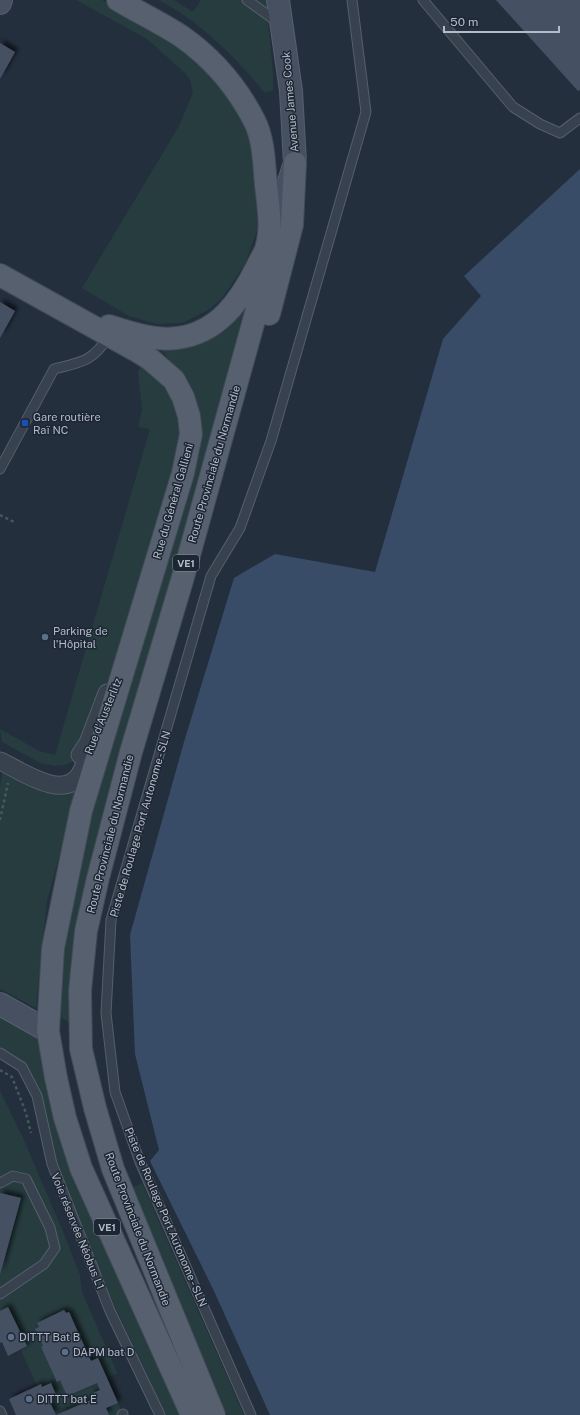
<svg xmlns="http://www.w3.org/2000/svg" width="580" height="1415" font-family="'Public Sans',sans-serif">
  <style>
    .green { fill: #263c3f }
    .water { fill: #394c67 }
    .building { fill: #455162; filter: url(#shadow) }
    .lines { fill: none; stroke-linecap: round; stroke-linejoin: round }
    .lane-casing { stroke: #565f6c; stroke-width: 11 }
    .street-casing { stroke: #565f6c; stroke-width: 19 }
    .secondary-casing { stroke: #565f6c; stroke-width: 24 }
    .primary-casing { stroke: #414a57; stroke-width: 24 }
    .path { stroke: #44595c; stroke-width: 2.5; stroke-dasharray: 3 3; stroke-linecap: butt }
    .lane { stroke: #38414e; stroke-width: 9 }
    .street { stroke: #38414e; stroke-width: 17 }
    .secondary { stroke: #465061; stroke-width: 22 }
    .primary { stroke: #56606e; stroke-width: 22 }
    .transit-dot { fill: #1a4fb4; stroke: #1d2633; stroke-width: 1.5 }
    .service-dot { fill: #5c6f8a; stroke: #1d2633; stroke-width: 1.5 }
    .labels { text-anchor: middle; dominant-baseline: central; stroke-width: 3; stroke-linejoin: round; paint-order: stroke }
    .shield { fill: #1d2633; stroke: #878f9c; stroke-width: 1 }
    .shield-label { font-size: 10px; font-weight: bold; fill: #b4bcc9 }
    .street-label { font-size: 11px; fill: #b4bcc9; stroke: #1d2633 }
    .poi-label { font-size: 11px; fill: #b4bcc9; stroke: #1d2633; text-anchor: start }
  </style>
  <defs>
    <filter id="shadow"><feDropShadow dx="3.5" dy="-3.5" stdDeviation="2" flood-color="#0009"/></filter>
  </defs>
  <rect width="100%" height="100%" fill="#242f3e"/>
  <g class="green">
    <path d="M76,0h26l74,42 24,21 33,41 11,22 9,25 4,26v54l-12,33 -22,33 -13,12 -28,14 -25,1 -28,-8 -47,-28 96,-160 15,-35 -3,-13 -5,-7 -38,-34z"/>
    <path d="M159,0h15l19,12 8,-12h65l7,72v18l-8,3c-32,-38 -62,-69 -106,-93z"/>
    <path d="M243,299l7,5 -178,721 -16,-12 9,-87 30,-127 102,-346 -16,-76 -21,-30z"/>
    <path d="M145,358l35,48 2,37 -65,219 -11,22 -14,43 -18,34 -9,4 -10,1 -15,-3 -38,-21 -2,-13 39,22 16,4 95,-326 -12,-2 4,-17 -4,-38z"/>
    <path d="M3,769l77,15 -33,116 -11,108 -36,-19v-202z"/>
    <path d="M0,1007l37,25 9,57 13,48 17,45 104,233h-14l-56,-119 -55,-131 -13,-69 -15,-30 -27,-18z"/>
    <path d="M0,1091l24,49 40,94 16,41 2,17 35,81 -10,5 16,37h-14l-3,-7 1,-1 -8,-17 -8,4 2,5 -37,16 -8,-17 3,-15 -9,4 -1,-3 -4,2 -16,-36 6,-4 -19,-39 -8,4v-34l21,-78 -21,-6z"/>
    <path d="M142,1183l102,232h-17l-61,-133 -37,-92z"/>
  </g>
  <path class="water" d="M580,169v1246h-310l-56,-124 -64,-130 9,-11 -24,-96 -5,-119 54,-193 50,-164 41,-24 100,18 68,-233 38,-43 -17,-20z"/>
  <g class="building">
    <path d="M496,0h84v90l-2,1z"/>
    <path d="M0,43l15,9 -15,27z"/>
    <path d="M0,302l15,9 -15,27z"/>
    <path d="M0,1193l21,5 -21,77z"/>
    <path d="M8,1307l19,39 -19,10 -6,-14 -2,1v-32z"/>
    <path d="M64,1310l2,3 3,-1 22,49 7,-3 20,45 -12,5 3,7h-53l37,-16 -2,-5 9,-4 -3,-7 -30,13 -7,-16 -3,2 -16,-35 2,-1 -8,-17 4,-2 -2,-4z"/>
    <path d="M51,1383l5,12 -8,3 8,17h-40l-7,-16 28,-13 4,-2 1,3z"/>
  </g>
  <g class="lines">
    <g class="lane-casing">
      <g id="lane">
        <path d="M247,0l32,23"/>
        <path d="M423,0l90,107 27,17 20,9 20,-15"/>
        <path d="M0,469l54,-100c28,-7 38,-7 55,-33"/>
        <path d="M0,1053l22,14 15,29 15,68 58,147 50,104"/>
        <path d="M0,1183l13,-7 13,3 24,49 5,20 -11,16 -44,30"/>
        <path d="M0,1411l2,4"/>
        <path d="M122,1415l1,-1"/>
        <path d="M251,1415l-111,-253 -25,-70 -9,-79 5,-93 100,-344 29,-48 31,-87 95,-329 -14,-112"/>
      </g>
    </g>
    <g class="street-casing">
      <g id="street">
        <path d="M80,755l8,-12 19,-50"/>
        <path d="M0,761c20,9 64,41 80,13 5,-8 7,-18 10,-27"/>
      </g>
    </g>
    <g class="secondary-casing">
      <g id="secondary">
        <path d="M0,3l1,-3"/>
        <path d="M270,222l13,-22 12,-37 -4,-72 -13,-91"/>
        <path d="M0,1004l48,27"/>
      </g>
    </g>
    <g class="primary-casing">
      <g id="primary">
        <path d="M0,275l137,76 13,8 24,21 9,17 6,19 2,18 -8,39 -102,338 -28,137 -5,83 8,47 9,40 16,50 111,247"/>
        <path d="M269,314l23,-89 3,-62"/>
        <path d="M109,326c22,7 46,15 68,12 41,-5 63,-37 80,-71 3,-7 9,-15 10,-22 5,-19 1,-41 -1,-60 -2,-21 -2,-46 -12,-65 -17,-33 -43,-63 -73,-84 -20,-13 -43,-24 -63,-36"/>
        <path d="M214,1415l-101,-246 -18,-61 -14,-59 -1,-58 6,-60 12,-53 33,-126 52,-175 73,-264 11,-67"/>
      </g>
    </g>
    <g class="path">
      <path d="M0,515l14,7"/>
      <path d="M0,820l8,-37"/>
      <path d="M0,1070l12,7 14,36 5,20"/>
    </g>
    <use href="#lane" class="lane"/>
    <use href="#street" class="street"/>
    <use href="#secondary" class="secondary"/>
    <use href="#primary" class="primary"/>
  </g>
  <rect class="transit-dot" x="21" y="419" width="8" height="8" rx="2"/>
  <g class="service-dot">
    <circle cx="45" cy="637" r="4"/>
    <circle cx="11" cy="1337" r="4"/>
    <circle cx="65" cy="1352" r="4"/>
    <circle cx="29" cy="1399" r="4"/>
  </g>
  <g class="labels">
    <g class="shield">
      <rect x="173" y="555" width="26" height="16" rx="3"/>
      <rect x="94" y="1219" width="26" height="16" rx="3"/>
    </g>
    <g class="shield-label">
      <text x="186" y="563">VE1</text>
      <text x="107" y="1227">VE1</text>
    </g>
    <g class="street-label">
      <text transform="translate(290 102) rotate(-95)">Avenue James Cook</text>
      <text transform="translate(214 464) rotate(-74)">Route Provinciale du Normandie</text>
      <text transform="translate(173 501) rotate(-74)">Rue du Général Gallieni</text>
      <text transform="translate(103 716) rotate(-68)">Rue d'Austerlitz</text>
      <text transform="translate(140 824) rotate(-74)">Piste de Roulage Port Autonome - SLN</text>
      <text transform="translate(110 834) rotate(-76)">Route Provinciale du Normandie</text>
      <text transform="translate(166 1217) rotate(67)">Piste de Roulage Port Autonome - SLN</text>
      <text transform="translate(138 1229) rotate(69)">Route Provinciale du Normandie</text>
      <text transform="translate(78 1231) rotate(68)">Voie réservée Néobus L1</text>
    </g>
    <g class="poi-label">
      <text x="33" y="417">Gare routière<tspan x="33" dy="13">Raï NC</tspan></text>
      <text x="53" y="631">Parking de<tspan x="53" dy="13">l'Hôpital</tspan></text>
      <text x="19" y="1337">DITTT Bat B</text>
      <text x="73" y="1352">DAPM bat D</text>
      <text x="37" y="1399">DITTT bat E</text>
    </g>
  </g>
  <path d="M444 26v6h115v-6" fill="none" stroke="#b4bcc9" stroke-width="2"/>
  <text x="450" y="26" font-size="12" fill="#b4bcc9" stroke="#1d2633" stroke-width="3" paint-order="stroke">50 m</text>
</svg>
